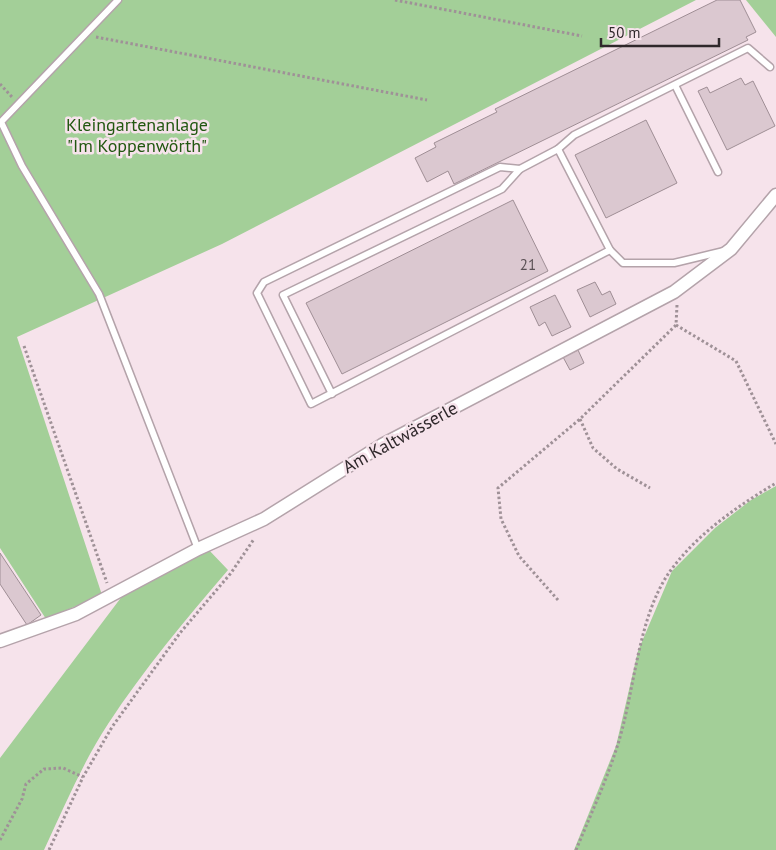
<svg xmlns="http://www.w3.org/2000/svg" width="776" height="850" font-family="'PT Sans',sans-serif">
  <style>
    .green { fill: #a3cf98 }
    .building { fill: #dbc8d0; stroke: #9f8e95 }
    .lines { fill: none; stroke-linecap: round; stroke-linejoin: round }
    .lane-casing { stroke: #b4a3aa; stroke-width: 9 }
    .street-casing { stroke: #b4a3aa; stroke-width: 15 }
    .path { stroke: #9f9197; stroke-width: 3; stroke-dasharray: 2.5 2.5; stroke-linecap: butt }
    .lane { stroke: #fff; stroke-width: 6 }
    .street { stroke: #fff; stroke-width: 12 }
    .labels { text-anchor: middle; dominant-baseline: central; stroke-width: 5; stroke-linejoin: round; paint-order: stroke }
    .number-label { font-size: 15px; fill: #5a5054 }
    .park-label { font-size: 18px; fill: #215710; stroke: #f6e3eb }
    .street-label { font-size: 18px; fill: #2f282b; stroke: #f6e3eb }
  </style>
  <rect width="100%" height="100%" fill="#f6e3eb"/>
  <g class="green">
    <path d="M0,0h696l-474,244 -205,93 85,258 -56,24 -46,-71z"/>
    <path d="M746,0h30v37z"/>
    <path d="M776,486v364h-202l42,-104 22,-95 34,-80 43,-43 36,-28z"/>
    <path d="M207,548l21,22c-42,49 -84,99 -120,154 -26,40 -44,83 -64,126h-44v-92l123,-163z"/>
  </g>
  <g class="building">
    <path d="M717,0h23l16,32 -10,5 2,3 -294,144 -6,-13 -21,11 -12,-24 21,-11 -2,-4 63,-31 -2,-3z"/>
    <path d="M741,78l4,7 8,-4 22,45 -48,24 -29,-59 9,-4 3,6z"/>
    <path d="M646,120l31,63 -71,35 -31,-63z"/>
    <path d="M513,200l35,71 -206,103 -36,-71z"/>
    <path d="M595,282l7,13 8,-4 6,13 -26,13 -13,-27z"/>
    <path d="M555,295l16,32 -19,9 -7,-14 -6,4 -9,-19z"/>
    <path d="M578,350l6,13 -14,7 -7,-13z"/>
    <path d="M0,553l41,62 -14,10 -27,-41z"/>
  </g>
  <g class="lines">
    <g class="lane-casing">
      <g id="lane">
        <path d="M118,0l-117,122 21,44 77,128 99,255"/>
        <path d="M675,85l43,87"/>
        <path d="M520,169l-20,-2 -236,115 -7,11 54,111 299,-154"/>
        <path d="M724,251l-50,12h-51l-13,-13 -52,-101 16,-14 174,-87 22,19"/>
        <path d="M332,394l-49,-99 219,-106 18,-20 38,-20"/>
      </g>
    </g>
    <g class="street-casing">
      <path id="street" d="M0,641l76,-27 122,-65 66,-30 118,-74 292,-153 57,-43 45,-54"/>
    </g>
    <g class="path">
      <path d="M395,0l187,36"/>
      <path d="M96,37l331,63"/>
      <path d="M0,84l12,13"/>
      <path d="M677,305l-1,20 60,36 40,83"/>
      <path d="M24,346l83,237"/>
      <path d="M580,419l13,29 24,21 33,19"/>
      <path d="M558,600l-39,-44 -18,-37 -3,-31 82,-69 96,-94"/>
      <path d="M0,840l22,-41 4,-15 18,-15 19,-1 20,9"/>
      <path d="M49,850l34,-73 29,-50 68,-94 51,-60 23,-34"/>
      <path d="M576,850c14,-34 30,-68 41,-103 18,-54 20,-131 54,-177 27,-37 67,-64 105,-87"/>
    </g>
    <use href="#lane" class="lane"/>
    <use href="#street" class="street"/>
  </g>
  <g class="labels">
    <g class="number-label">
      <text x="528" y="264">21</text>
    </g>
    <g class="park-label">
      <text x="137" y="124">Kleingartenanlage<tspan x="137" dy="21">"Im Koppenwörth"</tspan></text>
    </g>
    <g class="street-label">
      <text transform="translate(400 437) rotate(-29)">Am Kaltwässerle</text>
    </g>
  </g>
  <path d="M601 38v8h118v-8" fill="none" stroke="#2f282b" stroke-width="2.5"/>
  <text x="608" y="38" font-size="15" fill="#2f282b" stroke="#f6e3eb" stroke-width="4" paint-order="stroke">50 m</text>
</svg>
